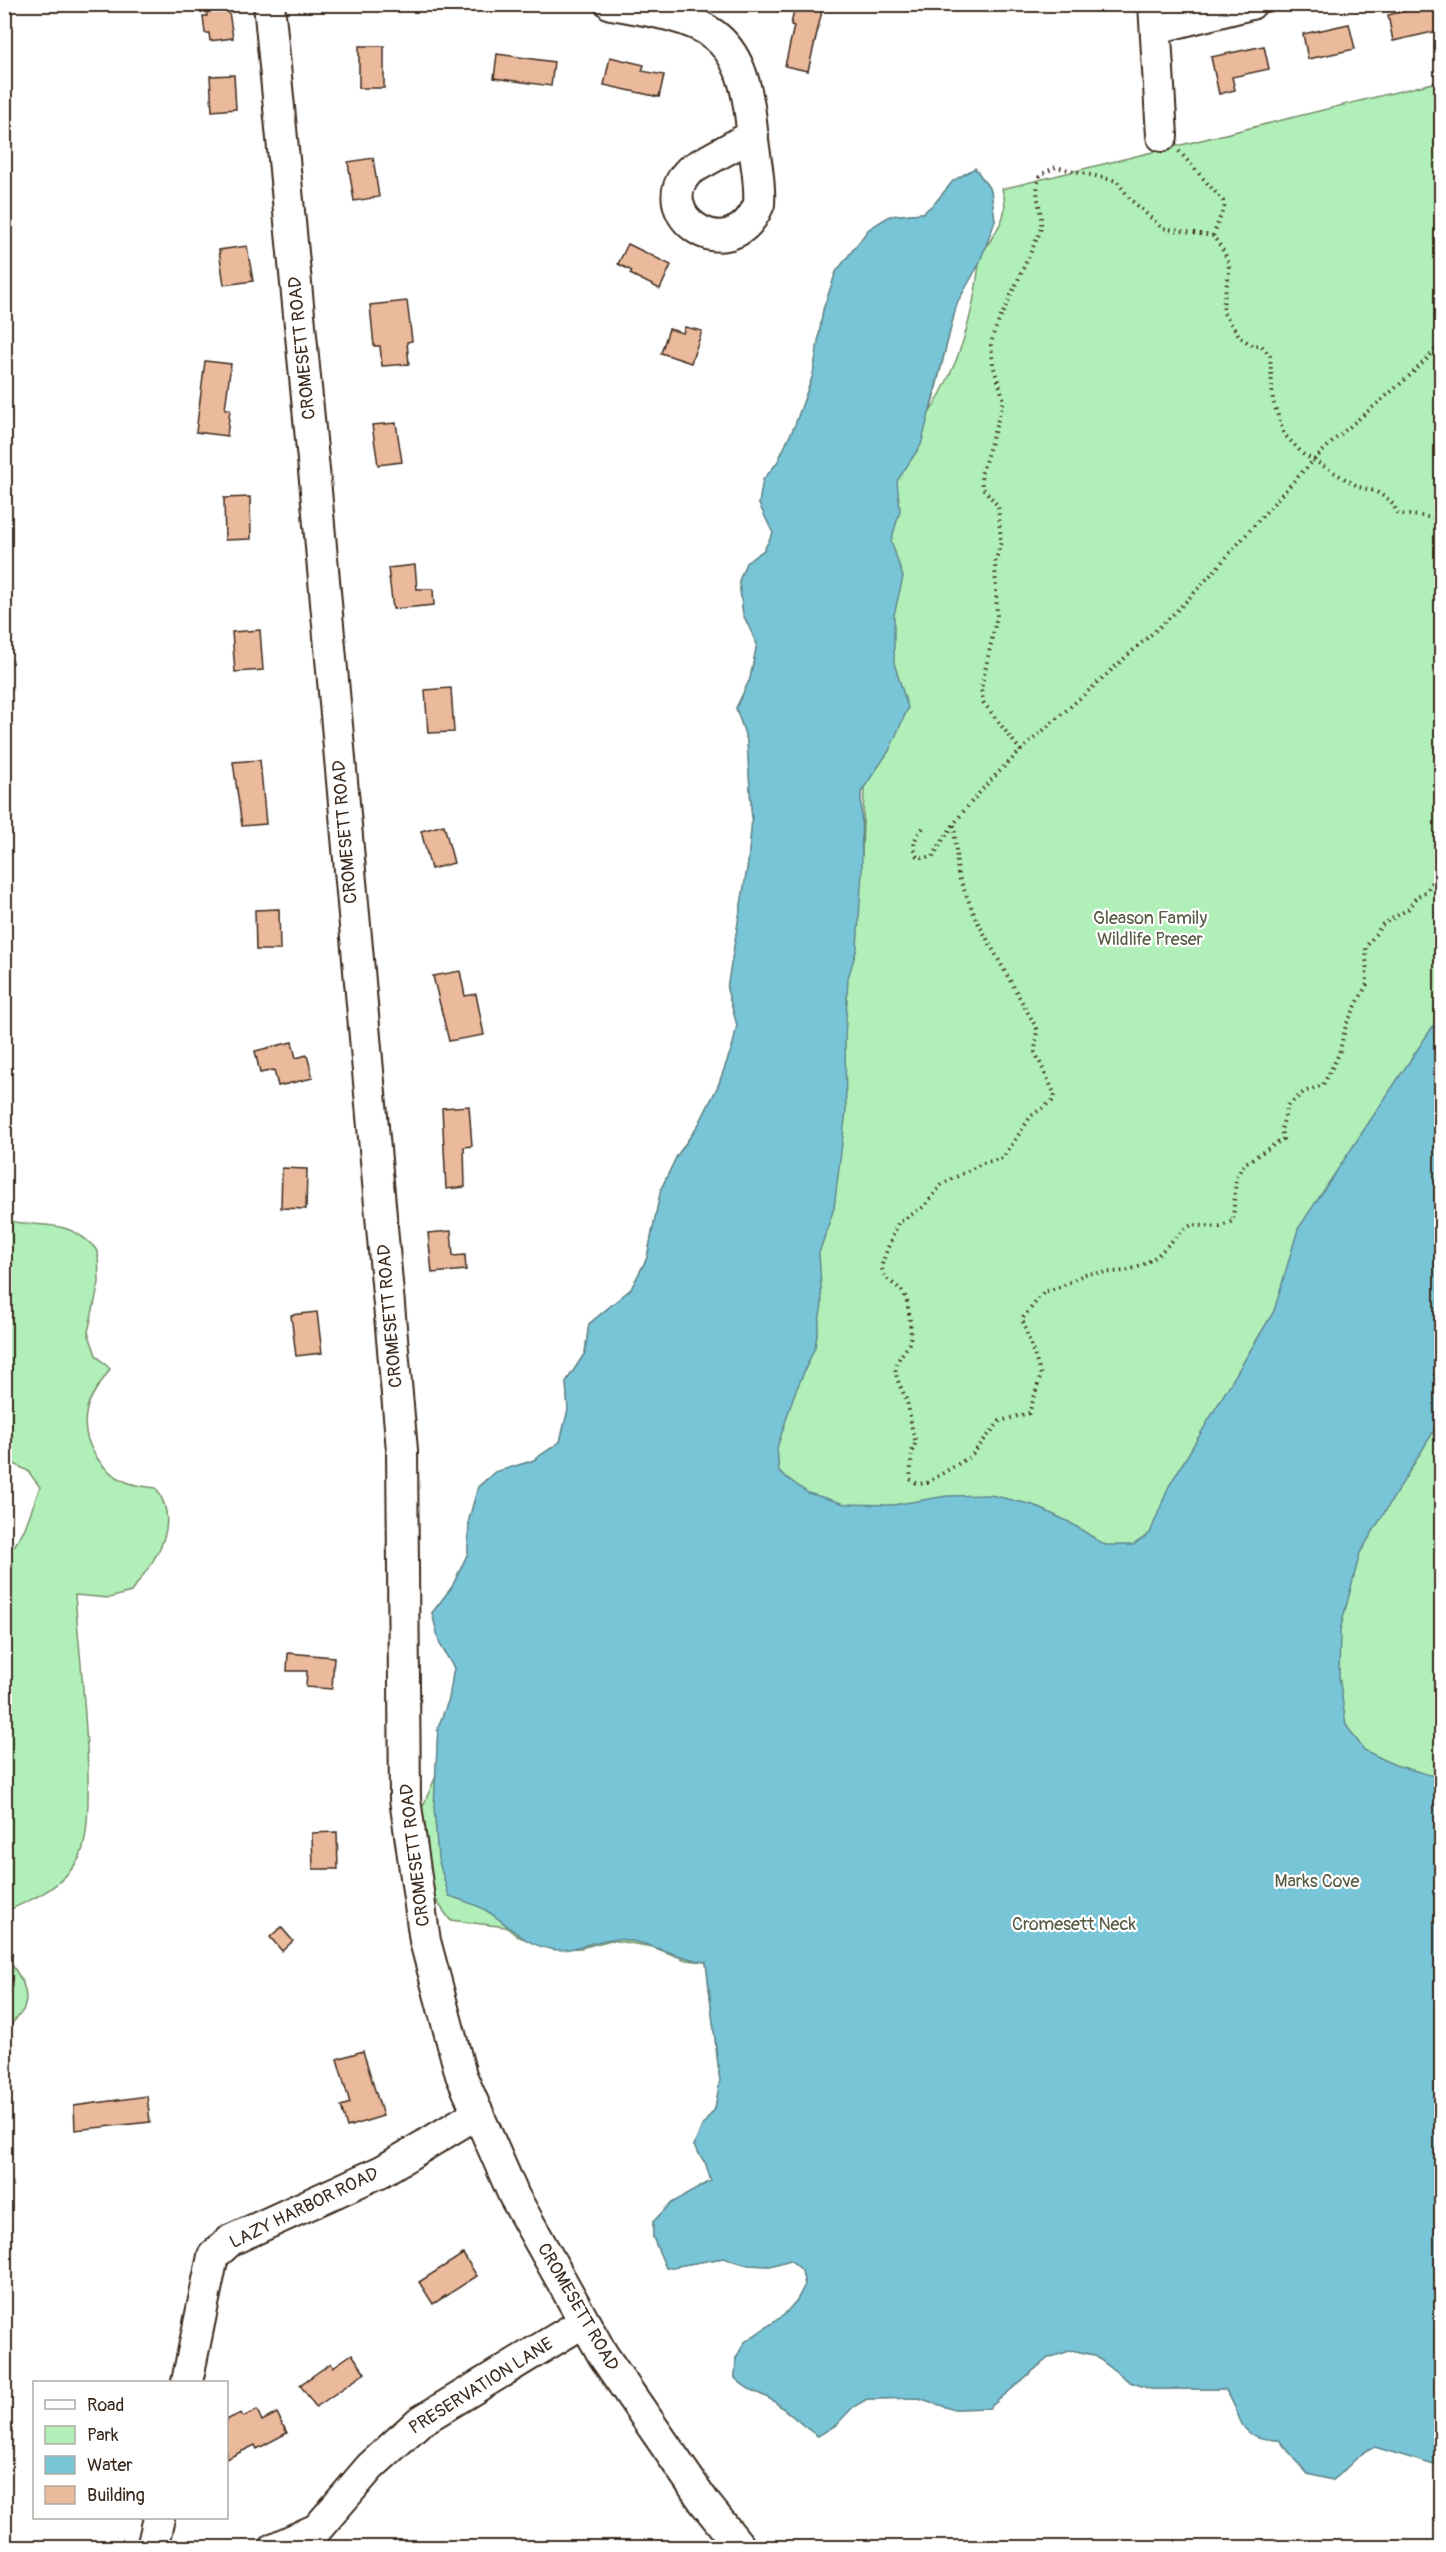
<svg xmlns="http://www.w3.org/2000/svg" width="1446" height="2552" font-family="Pangolin,sans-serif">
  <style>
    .green { fill: #b0f0b8; stroke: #768d6b; stroke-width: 1.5; fill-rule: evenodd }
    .water { fill: #79c5d8; stroke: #60878e; stroke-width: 1.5 }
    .building { fill: #ebb99c; stroke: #3b2a1e; stroke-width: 1.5 }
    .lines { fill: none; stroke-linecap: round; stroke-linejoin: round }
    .minor-casing { stroke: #3b2a1e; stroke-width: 34 }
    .path { stroke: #3b2a1e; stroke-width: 4; stroke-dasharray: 1.5 4.5; stroke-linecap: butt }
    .minor { stroke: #fff; stroke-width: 30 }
    .labels { text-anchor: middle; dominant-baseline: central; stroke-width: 4.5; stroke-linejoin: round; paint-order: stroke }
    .street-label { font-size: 18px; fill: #3b2a1e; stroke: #fff }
    .park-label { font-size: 18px; fill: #585c44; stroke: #fff }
  </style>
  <rect width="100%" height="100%" fill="#fff"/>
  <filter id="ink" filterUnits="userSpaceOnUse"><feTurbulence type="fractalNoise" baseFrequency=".0167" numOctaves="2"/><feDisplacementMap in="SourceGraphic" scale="12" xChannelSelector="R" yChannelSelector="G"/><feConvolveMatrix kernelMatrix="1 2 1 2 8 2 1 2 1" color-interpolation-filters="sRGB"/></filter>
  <g filter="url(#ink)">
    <g class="green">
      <path d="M1441,81v2386l-66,-20c-17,5 -28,23 -42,33l-25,-6 -29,-34c-46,-2 -33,-22 -54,-51h-74l-21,-7 -36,-27 -22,-5 -24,8 -59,50 -37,1 -33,-11 -52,1 -14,8 -17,18 -18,11c-17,-10 -29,-25 -46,-36 -15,-9 -23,-8 -37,-22l1,-20 9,-16 39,-27 13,-15 8,-15 -3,-15 -12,-10 -20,6 -21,-1 -26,-7 -57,10 -13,-31v-15l17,-18 41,-23 -5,-17 -12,-18 8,-20 13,-17 5,-28 -14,-119 -20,-2 -33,-13 -42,-7 -30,8 -30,1 -34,-13 -11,-9 -56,-7 -31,-44 -7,-45 24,-55 2,-48 11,-29 5,-31 -14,-24 -8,-31 20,-26 16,-34 1,-34 9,-32 17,-15 37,-11 28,-19 8,-32 -2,-28 19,-29 4,-29 42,-35 16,-31 14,-69 16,-33 22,-32 19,-38 15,-41 4,-20 -10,-36 21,-126 4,-43 -5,-80 -11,-32 14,-29 7,-35 -14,-30 -4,-33 7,-18 18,-13 9,-17 -14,-29 4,-24 14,-17 18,-38 18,-50 10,-65 13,-38 33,-43 21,-13 33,-3 12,-10 18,-22 22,-13 16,23 4,30 -11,30c13,-23 27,-35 18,-62zM979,264c-6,54 -20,101 -49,148l27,-109zM864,788l-2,67 -1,-63z"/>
      <path d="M5,1220c40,10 62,-4 93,31l1,32 -11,49 8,23 14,14c-7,12 -21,27 -23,40 -8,31 13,63 42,74 8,3 18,4 27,5 27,39 -2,72 -25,104l-22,6 -34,-3c3,50 26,230 3,265 -18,29 -44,38 -73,52v-365l10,-2 10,-17 15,-41 -12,-16 -23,-12z"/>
      <path d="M5,1954c9,15 27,34 19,54 -3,8 -14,16 -19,23z"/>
    </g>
    <path class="water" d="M975,168l16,23 4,30 -16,43 -22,39 -36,142 -24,36 3,30 -9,30 12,36 -9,38v48l14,45 -19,43 -28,41 1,80 -5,76 -9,30 -3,62 1,71 -12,97 -15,45 3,51 -7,43 -21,48 -17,53 2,24 29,21 37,11 48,1 54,-9 44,-1 42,10 36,17 36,23h28l17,-12 19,-47 105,-175 24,-82 143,-215v405l-81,134 -20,77 -1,46 7,49 18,25 31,15 46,13v689l-66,-20c-17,5 -28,23 -42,33l-25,-6 -29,-34c-47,-2 -33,-22 -54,-51h-74l-21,-7 -36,-27 -22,-5 -24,8 -59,50 -37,1 -33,-11 -52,1 -14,8 -17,18 -18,11c-17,-10 -29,-25 -46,-36 -15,-9 -23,-8 -37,-22l1,-20 9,-16 39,-27 13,-15 8,-15 -3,-15 -12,-10 -20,6 -21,-1 -26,-7 -57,10 -13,-31v-15l17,-18 41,-23 -5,-17 -12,-18 8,-20 13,-17 5,-28 -14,-119c-30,-4 -58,-21 -89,-23 -21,-1 -44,15 -67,10 -29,-6 -40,-24 -63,-38 -11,-7 -26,-11 -38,-15l-11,-37 -4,-53 4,-78 11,-29 5,-31 -14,-24 -8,-31 20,-26 16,-34 1,-34 9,-32 17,-15 37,-11 28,-19 8,-32 -2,-28 19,-29 4,-29 42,-35 16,-31 14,-69 16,-33 22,-32 19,-38 15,-41 4,-20 -10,-36 21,-126 4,-43 -5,-80 -11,-32 14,-29 7,-35 -14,-30 -4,-33 7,-18 18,-13 9,-17 -14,-29 4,-24 14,-17 18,-38 18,-50 10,-65 13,-38 33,-43 21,-13 33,-3 12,-10 18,-22z"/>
    <g class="building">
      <path d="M1436,4h6v26l-49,11 -5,-26z"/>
      <path d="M228,5l5,33 -23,3 -1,-8h-4l-2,-17h4l-1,-8z"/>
      <path d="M795,5l27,6 -14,60 -23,-5 9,-40 -3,-1z"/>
      <path d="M1349,24l6,25 -47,10 -5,-25z"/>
      <rect x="359" y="46" width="25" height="42"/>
      <path d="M1264,46l5,23 -37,8 3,13 -16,4 -8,-37z"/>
      <path d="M497,54l57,8 -3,24 -57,-8z"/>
      <path d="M610,57l34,8 -2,6 22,4 -5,22 -55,-12z"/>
      <path d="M234,75l2,34 -24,2 -2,-35z"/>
      <path d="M373,158l6,39 -25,4 -6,-39z"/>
      <path d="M628,244l43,21 -11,24 -30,-15 2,-3 -14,-7z"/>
      <path d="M247,246l6,35 -29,4 -5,-35z"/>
      <path d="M407,301l5,40 -5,1 2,22 -27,2 -2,-20h-6l-4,-41z"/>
      <path d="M685,327l17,4 -11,32 -30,-10 8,-24 14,4z"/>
      <path d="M205,361l26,3 -6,45h5l-3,27 -31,-4z"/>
      <path d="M396,423l6,39 -24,3 -6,-40z"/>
      <path d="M250,497l1,42 -26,1 -1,-42z"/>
      <path d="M415,565l2,24h16l1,16 -41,4 -5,-41z"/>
      <path d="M260,630l3,40 -28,2 -3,-40z"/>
      <path d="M451,688l3,44 -26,1 -3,-43z"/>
      <path d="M260,760l6,64 -24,2 -9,-64z"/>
      <path d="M444,825l10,38 -23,6 -10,-38z"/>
      <path d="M279,909l1,41h-24l-1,-40z"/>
      <path d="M460,971l5,25 11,-2 8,41 -35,6 -16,-65z"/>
      <path d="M292,1042l4,16 11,-3 6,23 -35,8 -4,-16 -14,3 -5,-22z"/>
      <path d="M469,1106l3,40 -8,1 1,40 -19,2 -4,-81z"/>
      <path d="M282,1168l25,1 -1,40 -25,-1z"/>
      <path d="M451,1231l2,25 12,-1 1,15 -34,3 -4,-40z"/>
      <path d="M317,1312l5,41 -26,3 -5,-41z"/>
      <path d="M288,1653l46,4 -2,32 -26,-2 1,-16h-20z"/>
      <path d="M337,1832l1,37h-25l-1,-36z"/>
      <path d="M281,1927l12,14 -11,10 -12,-14z"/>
      <path d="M363,2051l20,65 -36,11 -6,-21 9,-3 -13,-44z"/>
      <path d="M147,2096l3,26 -75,8 -1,-24z"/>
      <path d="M463,2254l14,22 -44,28 -14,-22z"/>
      <path d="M352,2354l13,19 -49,34 -16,-22 31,-22 2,4z"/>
      <path d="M257,2410l5,11 15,-8 10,20 -30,16 -2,-4 -29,14v-39l15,-7 2,4z"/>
    </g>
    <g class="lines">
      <g class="minor-casing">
        <g id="minor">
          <path d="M269,4l47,487 86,959 3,349 20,142 36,134 53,121 89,159 102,148 36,45"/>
          <path d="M611,4c93,16 132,22 141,127 2,24 9,49 7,73 -29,70 -113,8 -69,-34l63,-35"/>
          <path d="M1154,4l8,132"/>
          <path d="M1156,28l95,-24"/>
          <path d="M187,2382l26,-126 18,-16 151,-69 96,-58"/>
          <path d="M152,2548l7,-30"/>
          <path d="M275,2548l42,-19 53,-62 49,-45 165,-100"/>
        </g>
      </g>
      <g class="path">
        <path d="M1179,151l44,50 1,6 -11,29c28,36 11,38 10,76l17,25 13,9 8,-1 9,11 3,45 11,33 19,20 56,33 16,4 16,10 7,13 24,2 20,4"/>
        <path d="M1021,751l-38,-49 -2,-13 16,-73 -2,-53 6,-21 -3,-36 -16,-19 -1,-12 23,-75 -11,-35 -2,-20 3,-13 46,-100c5,-22 -8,-32 0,-57l16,-8 61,14 13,18 32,29 51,8"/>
        <path d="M954,825l4,50 19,46 60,108 -2,23 20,43 -3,6 -21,15 -28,42 -20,5 -41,21 -17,22 -27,17c-3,8 -16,37 -16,43 0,19 23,16 26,40 1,11 5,26 1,37 -4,9 -11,14 -13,24 -2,11 8,25 11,35 4,13 3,25 9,40l-4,9 -2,28 8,5 9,-1 44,-27 29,-35 29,-8 12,-38 -19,-56 22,-27 16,-5 25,-13 40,-3 16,-5 16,-10 27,-27 8,-4 28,2 13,-6 3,-44 8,-13 39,-25 -2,-9 7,-25 16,-13 19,-7 16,-31 7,-29 21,-41 -1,-37 16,-22 26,-16 8,-12 11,-6 15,-28"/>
        <path d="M923,828c-9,10 -11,17 -6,29h16c42,-77 121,-133 184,-192 26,-24 53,-46 76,-71 45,-48 85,-99 132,-145 38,-37 83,-66 117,-107"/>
      </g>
      <use href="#minor" class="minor"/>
    </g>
  </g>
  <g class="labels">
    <g class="street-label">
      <text transform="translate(302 348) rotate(-96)">CROMESETT ROAD</text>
      <text transform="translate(345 832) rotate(-95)">CROMESETT ROAD</text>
      <text transform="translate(390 1316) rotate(-95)">CROMESETT ROAD</text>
      <text transform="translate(415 1855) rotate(-97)">CROMESETT ROAD</text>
      <text transform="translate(304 2208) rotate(-26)">LAZY HARBOR ROAD</text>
      <text transform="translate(578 2307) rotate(60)">CROMESETT ROAD</text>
      <text transform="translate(481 2386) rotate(-32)">PRESERVATION LANE</text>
    </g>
    <g class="park-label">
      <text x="1150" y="918">Gleason Family<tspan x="1150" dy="21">Wildlife Preser</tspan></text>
      <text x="1317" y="1881">Marks Cove</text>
      <text x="1074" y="1924">Cromesett Neck</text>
    </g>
  </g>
  <rect width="1446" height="2552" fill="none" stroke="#fff" stroke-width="24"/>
  <rect x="12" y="12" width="1422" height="2528" fill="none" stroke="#3b2a1e" stroke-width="2" filter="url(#ink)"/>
  <rect x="33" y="2381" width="195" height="138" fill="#ffffff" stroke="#b1aaa5" stroke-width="1.5"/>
  <rect x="45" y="2400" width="30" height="9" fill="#ffffff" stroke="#b1aaa5" stroke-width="1.5"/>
  <text x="87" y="2411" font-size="18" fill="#3b2a1e">Road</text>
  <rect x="45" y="2426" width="30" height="18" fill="#b0f0b8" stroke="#b1aaa5" stroke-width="1.5"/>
  <text x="87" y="2441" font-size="18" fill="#3b2a1e">Park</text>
  <rect x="45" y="2456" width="30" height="18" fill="#79c5d8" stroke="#b1aaa5" stroke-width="1.5"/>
  <text x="87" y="2471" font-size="18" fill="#3b2a1e">Water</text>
  <rect x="45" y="2486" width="30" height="18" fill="#ebb99c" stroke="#b1aaa5" stroke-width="1.5"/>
  <text x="87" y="2501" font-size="18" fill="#3b2a1e">Building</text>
</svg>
